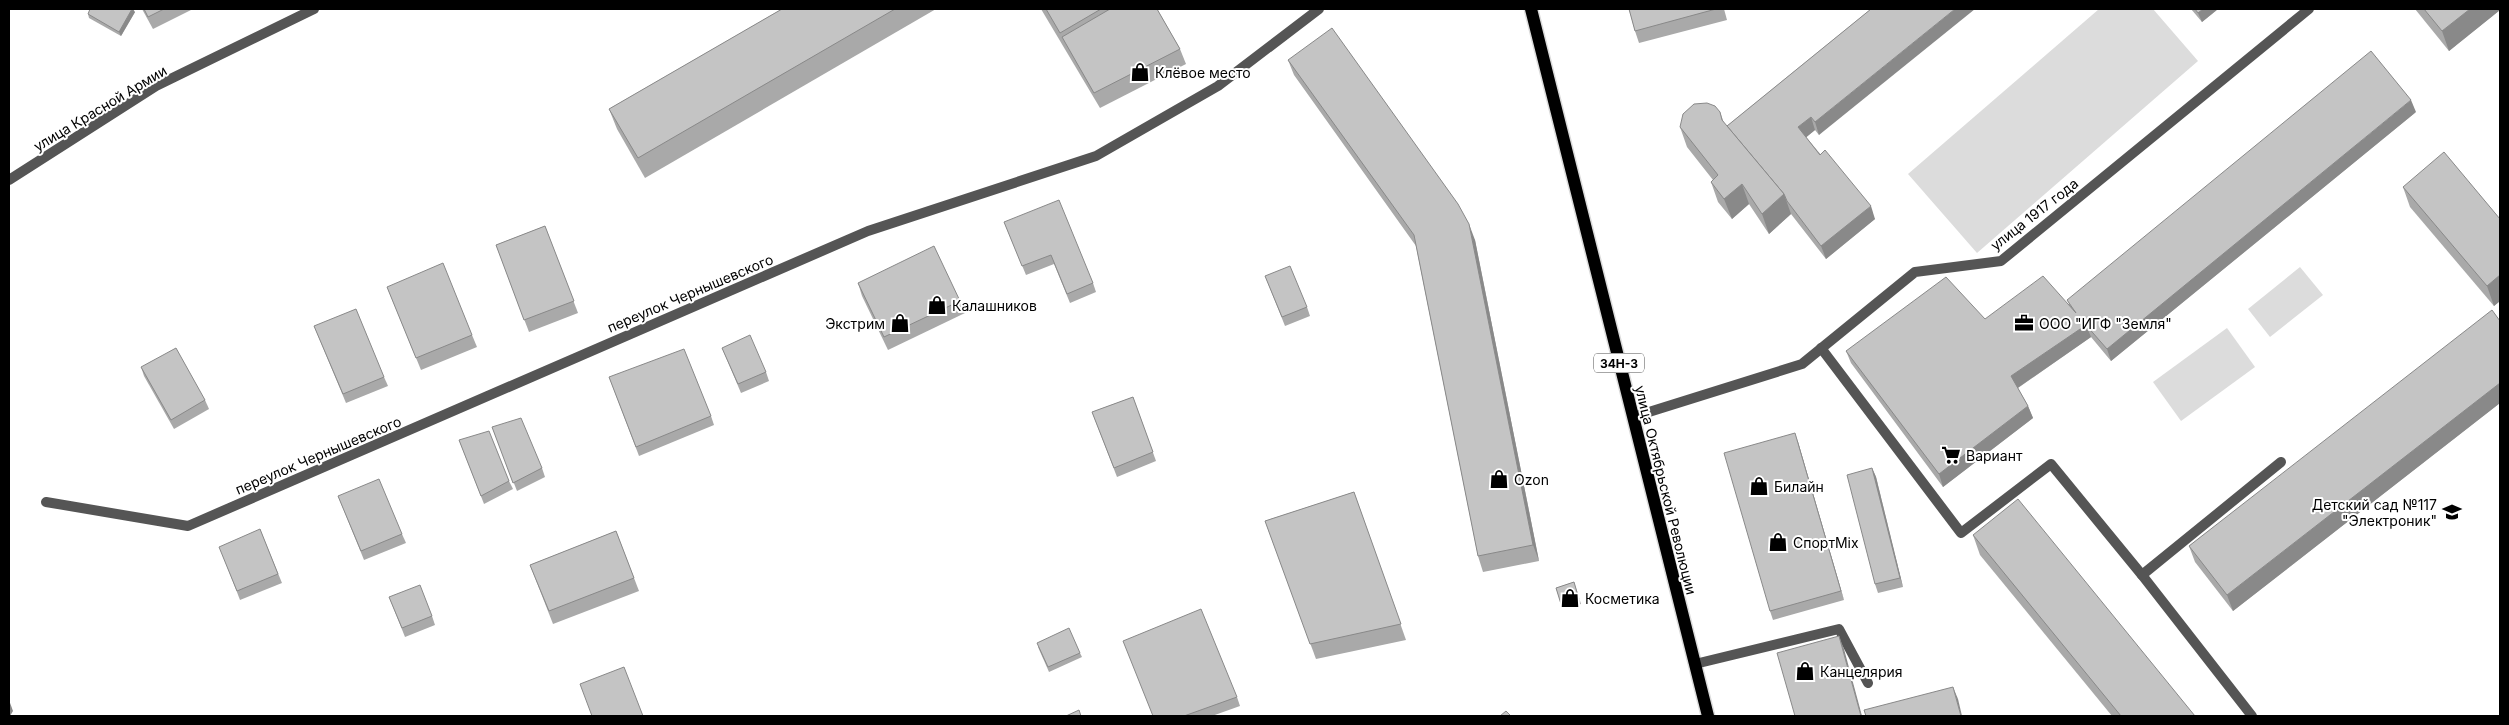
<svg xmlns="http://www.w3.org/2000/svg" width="2509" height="725" font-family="Inter,sans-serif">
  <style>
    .green { fill: #dcdcdc }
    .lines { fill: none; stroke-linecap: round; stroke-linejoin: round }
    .primary-casing { stroke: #dbdbdb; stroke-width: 15 }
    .street { stroke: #555; stroke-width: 10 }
    .primary { stroke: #000; stroke-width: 12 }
    .wall { fill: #a9a9a9 }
    .shaded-wall { fill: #898989 }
    .building { fill: #c4c4c4; stroke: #898989 }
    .labels { text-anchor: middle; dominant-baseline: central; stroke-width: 4; stroke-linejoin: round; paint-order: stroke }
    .shield { fill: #fff; stroke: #4c4c4c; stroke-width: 1 }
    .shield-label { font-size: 12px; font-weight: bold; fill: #000 }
    .poi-label { font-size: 14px; fill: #000; stroke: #fff; text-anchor: start }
    .street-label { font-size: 14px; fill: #000; stroke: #fff }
  </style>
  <rect width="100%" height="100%" fill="#fff"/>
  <g class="green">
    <path d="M2099,9h54l45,52 -221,192 -69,-79z"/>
    <path d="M2300,267l23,28 -53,42 -22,-28z"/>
    <path d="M2227,328l28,39 -74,54 -28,-39z"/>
  </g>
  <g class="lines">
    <g class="primary-casing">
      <path id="primary" d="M1531,9l177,707"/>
    </g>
    <g class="street">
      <path d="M9,180l147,-94 158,-77"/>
      <path d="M1821,348l140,185 90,-69 91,111 110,141"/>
      <path d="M1633,417l169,-53 113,-92 86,-11 308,-252"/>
      <path d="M46,502l142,24 680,-295 228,-75 122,-70 101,-77"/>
      <path d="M2142,575l139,-113"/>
      <path d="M1695,664l144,-35 29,54"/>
    </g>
    <use href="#primary" class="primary"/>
  </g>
  <g class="wall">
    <path d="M142,9h51l-40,20z"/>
    <path d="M782,9h154l-291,169 -28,-49 -8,-20z"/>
    <path d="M1041,9h116l23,40 6,15 -86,44z"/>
    <path d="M1629,9h95l3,11 -88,23 -4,-12z"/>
    <path d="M1871,9l-52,126 -4,-5 -9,7 69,82 -49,40 -35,-45 -22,20 -20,-30 -17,15 -14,-17 -7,-20 2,-2 -26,-33 -7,-20 40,-15 4,11 3,3z"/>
    <path d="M2191,9h27l-16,13z"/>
    <path d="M2415,9h85v1l-51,41z"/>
    <path d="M135,12l-14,24 -32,-18 -1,-4z"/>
    <path d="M1288,60l187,180 64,321 -56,11 -5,-16 -62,-310 -122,-171z"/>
    <path d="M2416,112l-305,249 -20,-24 -73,51 10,18 5,12 -90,69 -92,-124 -5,-12 139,-32 84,-15 -2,-4z"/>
    <path d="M2403,187l97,32v82l-6,5 -84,-99z"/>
    <path d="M1004,222l89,61 3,9 -26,11 -16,-39 -28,11z"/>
    <path d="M545,226l33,87 -49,19 -33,-87z"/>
    <path d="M1265,276l42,31 3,9 -25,10z"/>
    <path d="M858,283l102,18 5,12 -77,37 -26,-54z"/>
    <path d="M387,287l85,48 5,12 -56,23z"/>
    <path d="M2500,321v82l-267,208 -38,-49 -6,-16z"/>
    <path d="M314,326l70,51 4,9 -42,17z"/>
    <path d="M722,348l44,24 3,9 -28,12z"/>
    <path d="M141,367l64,33 4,9 -35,20 -30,-53z"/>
    <path d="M609,377l102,39 3,9 -75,31z"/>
    <path d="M1133,397l23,64 -39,16 -25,-65z"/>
    <path d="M492,427l50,41 3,9 -28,14z"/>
    <path d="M459,440l50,41 4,8 -29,15z"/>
    <path d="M1798,442l46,158 -71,20 -3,-9z"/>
    <path d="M1872,468l4,9 27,110 -25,6 -3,-9z"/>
    <path d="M1354,492l52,148 -90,19 -51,-138z"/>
    <path d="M338,496l64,38 4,9 -42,17z"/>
    <path d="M260,529l22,54 -42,17 -17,-44z"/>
    <path d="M616,531l23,60 -86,33 -23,-59z"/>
    <path d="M1973,535l222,181h-83l-132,-161z"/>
    <path d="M1574,582l7,22 -18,5 -7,-21z"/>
    <path d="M389,597l43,19 3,9 -30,12z"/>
    <path d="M1038,647l42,6 2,4 -33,15z"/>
    <path d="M1237,697l3,9 -28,10h-59z"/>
  </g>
  <g class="shaded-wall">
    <path d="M132,9h1l2,3 -14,24 -2,-4z"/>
    <path d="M1955,9h20l-156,126 -4,-13z"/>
    <path d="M2203,9h15l-16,13 -4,-9z"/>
    <path d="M2470,9h30v1l-51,41 -7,-20z"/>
    <path d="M2411,100l5,12 -305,249 -4,-12z"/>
    <path d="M1811,117l4,13 -12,10 -5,-13z"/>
    <path d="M1742,184l7,20 -17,15 -8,-20z"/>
    <path d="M1784,194l7,20 -22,20 -7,-20z"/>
    <path d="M1871,206l4,13 -49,40 -5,-13z"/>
    <path d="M1469,224l6,16 64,321 -6,-16z"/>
    <path d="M2500,275v26l-6,5 -7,-20z"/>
    <path d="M2086,325l5,12 -75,52 -5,-13z"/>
    <path d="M2500,383v20l-267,208 -6,-16z"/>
    <path d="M2028,406l5,12 -90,69 -4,-13z"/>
    <path d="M1795,433l3,9 46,158 -3,-9z"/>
    <path d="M1872,468l4,9 27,110 -3,-9z"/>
    <path d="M1839,636l5,13 18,67h-1z"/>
    <path d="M1953,687l5,12 4,17h-1z"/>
    <path d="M9,700l4,11 -3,5h-1z"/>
  </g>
  <g class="building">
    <path d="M90,9h42l-13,23 -31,-18z"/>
    <path d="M144,9h20l-16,8z"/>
    <path d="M782,9h113l-257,149 -29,-49z"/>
    <path d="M1046,9h55l-41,24z"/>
    <path d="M1110,9h47l23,40 -86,44 -32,-56z"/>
    <path d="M1629,9h87l-81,22z"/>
    <path d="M1871,9h84l-140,113 -4,-5 -13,10 22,28 5,-5 46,56 -50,40 -34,-45 -3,-7 -57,-68z"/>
    <path d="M2195,9h8l-5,4z"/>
    <path d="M2424,9h46l-28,22z"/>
    <path d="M1332,28l126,176 11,20 64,321 -55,11 -64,-321 -126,-175z"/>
    <path d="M2371,51l40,49 -304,249 -21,-24 -75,51 17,30 -89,68 -93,-123 100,-74 39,42 58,-43 33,37 -9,-13z"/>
    <path d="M1707,103l8,3 5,6 2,8 62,74 -22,20 -20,-30 -18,15 -13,-17 7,-7 -38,-48 3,-13 11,-10z"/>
    <path d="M2444,152l56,67v56l-13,11 -84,-99z"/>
    <path d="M1059,200l34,83 -26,11 -16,-39 -29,11 -18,-44z"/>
    <path d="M545,226l29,75 -50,19 -28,-75z"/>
    <path d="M934,246l26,55 -76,36 -26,-54z"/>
    <path d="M443,263l29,72 -56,23 -29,-71z"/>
    <path d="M1290,266l17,41 -25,10 -17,-41z"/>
    <path d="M356,309l28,68 -41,17 -29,-68z"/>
    <path d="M2492,310l8,11v62l-273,212 -38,-49z"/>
    <path d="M750,335l16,37 -28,12 -16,-36z"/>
    <path d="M176,348l29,52 -34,20 -30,-53z"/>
    <path d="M684,349l27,67 -75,31 -27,-70z"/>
    <path d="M1133,397l20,55 -39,16 -22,-56z"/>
    <path d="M521,418l21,50 -29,15 -21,-56z"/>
    <path d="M489,431l20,50 -28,15 -22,-56z"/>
    <path d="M1795,433l46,158 -71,20 -46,-158z"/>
    <path d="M1872,468l28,110 -25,6 -28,-109z"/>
    <path d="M379,479l23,55 -41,17 -23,-55z"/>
    <path d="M1354,492l47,132 -91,20 -45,-123z"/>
    <path d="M2018,499l177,217h-74l-148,-181z"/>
    <path d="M260,529l18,45 -41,17 -18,-44z"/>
    <path d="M616,531l18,47 -85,33 -19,-46z"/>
    <path d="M1574,582l5,17 -18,5 -5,-16z"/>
    <path d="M420,585l12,31 -30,12 -13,-31z"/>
    <path d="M1201,609l36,88 -53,19h-31l-30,-75z"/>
    <path d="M1069,628l11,25 -32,14 -11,-24z"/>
    <path d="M1839,636l22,80h-66l-18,-63z"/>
    <path d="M624,667l19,49h-51l-12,-32z"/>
    <path d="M1953,687l8,29h-95l-2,-6z"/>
    <path d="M1079,710l2,6h-15z"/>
    <path d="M1506,711l5,5h-11z"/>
  </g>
  <defs>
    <g id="shop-bare" transform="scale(1.5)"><path d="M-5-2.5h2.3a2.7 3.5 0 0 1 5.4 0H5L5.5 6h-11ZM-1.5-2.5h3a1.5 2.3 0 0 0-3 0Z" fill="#000" stroke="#fff" stroke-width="2.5" paint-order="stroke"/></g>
    <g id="office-bare" transform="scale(1.5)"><path d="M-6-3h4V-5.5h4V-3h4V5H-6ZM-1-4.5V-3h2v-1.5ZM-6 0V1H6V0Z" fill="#000" stroke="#fff" stroke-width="2.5" paint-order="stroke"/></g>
    <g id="supermarket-bare" transform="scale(1.5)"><path d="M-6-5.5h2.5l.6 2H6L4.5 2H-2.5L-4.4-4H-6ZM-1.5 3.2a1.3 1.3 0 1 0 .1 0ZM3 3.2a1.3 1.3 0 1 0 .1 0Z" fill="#000" stroke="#fff" stroke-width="2.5" paint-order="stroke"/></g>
    <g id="school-bare" transform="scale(1.5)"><path d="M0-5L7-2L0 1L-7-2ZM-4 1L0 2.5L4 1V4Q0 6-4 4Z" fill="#000" stroke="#fff" stroke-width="2.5" paint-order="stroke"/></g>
  </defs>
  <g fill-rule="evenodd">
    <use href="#shop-bare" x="1140" y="72"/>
    <use href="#shop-bare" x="937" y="305"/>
    <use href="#shop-bare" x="900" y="323"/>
    <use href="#office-bare" x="2024" y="323"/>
    <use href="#supermarket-bare" x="1951" y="455"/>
    <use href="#shop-bare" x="1499" y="479"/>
    <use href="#shop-bare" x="1759" y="486"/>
    <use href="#school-bare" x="2452" y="512"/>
    <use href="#shop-bare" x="1778" y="542"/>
    <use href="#shop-bare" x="1570" y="598"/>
    <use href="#shop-bare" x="1805" y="671"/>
  </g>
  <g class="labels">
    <rect class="shield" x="1594" y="353.5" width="50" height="19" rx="4"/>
    <g class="shield-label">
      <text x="1619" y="363">34Н-3</text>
    </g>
    <g class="poi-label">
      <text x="1155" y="72">Клёвое место</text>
      <text x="952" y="305">Калашников</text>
      <text x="885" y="323" text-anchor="end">Экстрим</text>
      <text x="2039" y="323">ООО "ИГФ "Земля"</text>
      <text x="1966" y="455">Вариант</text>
      <text x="1514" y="479">Ozon</text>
      <text x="1774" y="486">Билайн</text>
      <text x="2437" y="504" text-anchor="end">Детский сад №117<tspan x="2437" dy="16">"Электроник"</tspan></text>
      <text x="1793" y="542">СпортMix</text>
      <text x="1585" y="598">Косметика</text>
      <text x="1820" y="671">Канцелярия</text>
    </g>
    <g class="street-label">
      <text transform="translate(100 108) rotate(-31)">улица Красной Армии</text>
      <text transform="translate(2034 214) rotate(-38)">улица 1917 года</text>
      <text transform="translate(690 293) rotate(-23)">переулок Чернышевского</text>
      <text transform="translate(318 455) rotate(-23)">переулок Чернышевского</text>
      <text transform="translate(1666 490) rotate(76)">улица Октябрьской Революции</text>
    </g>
  </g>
  <rect width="2509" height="725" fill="none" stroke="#000000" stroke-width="20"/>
</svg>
